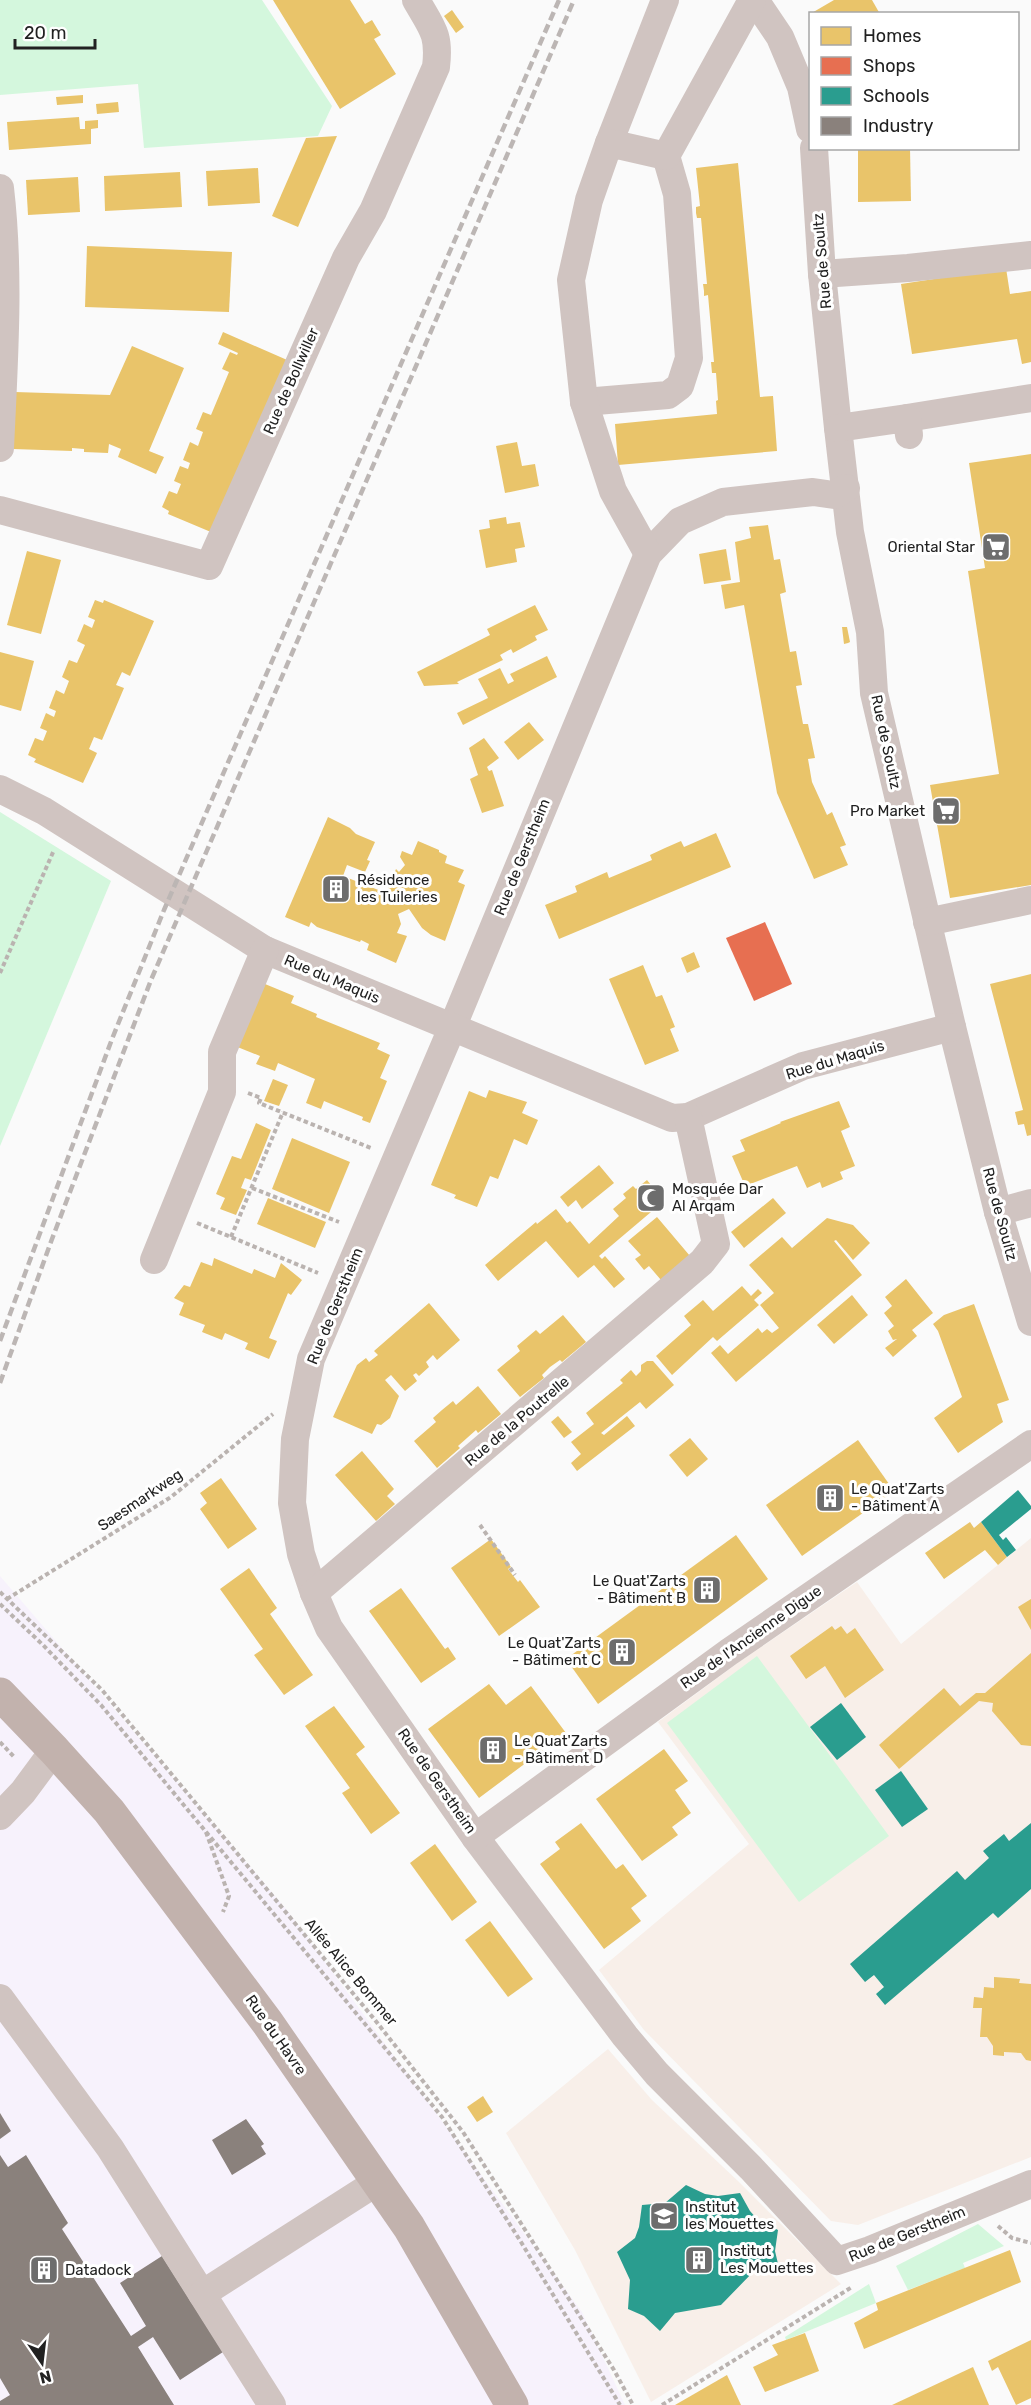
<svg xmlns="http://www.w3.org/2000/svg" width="1031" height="2405" font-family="Rubik,sans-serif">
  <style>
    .industrial { fill: #f7f2fc }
    .education { fill: #f8efe9 }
    .green { fill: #d4f7dd }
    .homes { fill: #e9c46a }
    .shops { fill: #e76f51 }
    .schools { fill: #2a9d8f }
    .industry { fill: #8a817c }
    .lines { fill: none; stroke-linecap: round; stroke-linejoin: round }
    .path { stroke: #bab3b0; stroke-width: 4; stroke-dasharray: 4.5 3; stroke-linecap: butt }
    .minor { stroke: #d0c4c1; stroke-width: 28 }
    .major { stroke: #c2b2ad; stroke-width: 33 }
    .rail { stroke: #bcb6b4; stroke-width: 4.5; stroke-dasharray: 9 4.5; stroke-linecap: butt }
    .labels { text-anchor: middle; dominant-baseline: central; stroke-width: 6; stroke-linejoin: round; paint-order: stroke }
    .street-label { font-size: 15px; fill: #212121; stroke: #fff }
    .poi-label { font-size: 15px; fill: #212121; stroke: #fff; text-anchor: start }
  </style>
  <rect width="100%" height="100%" fill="#fafafa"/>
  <path class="industrial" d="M0,1576l287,334 295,402 43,93h-625z"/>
  <g class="education">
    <path d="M1031,1538v619l-173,68 -27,-4 -187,-191 -45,-60 150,-126 -91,-122 81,-60 118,-80 44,62z"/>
    <path d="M608,2049l44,51 87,82 102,102 -190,118 -76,-152 -69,-117z"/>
  </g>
  <g class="green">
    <path d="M0,0h262l70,106 -14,30 -174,12 -6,-64 -138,11z"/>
    <path d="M0,812l111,69 -111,265z"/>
    <path d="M757,1656l132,180 -90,66 -132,-179z"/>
    <path d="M978,2224l26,22 -41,17 2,5 -57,22 -12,-24z"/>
    <path d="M869,2284l7,19 -90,37 -1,-3z"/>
  </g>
  <g class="homes">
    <path d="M273,0h77l15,24 7,-4 9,15 -7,4 22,35 -56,35z"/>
    <path d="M834,0h38l8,14h-70z"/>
    <path d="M452,10l12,17 -8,6 -12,-17z"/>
    <path d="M83,95v8l-26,2 -1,-8z"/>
    <path d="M118,102l1,10 -22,2 -1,-10z"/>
    <path d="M79,117l1,12h5v-8l13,-1v8l-7,1v15l-82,6 -2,-28z"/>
    <path d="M337,136l-39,91 -26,-11 34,-78z"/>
    <path d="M858,148h52l1,53 -53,1z"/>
    <path d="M738,163l22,234 13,-1 4,55 -159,14 -3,-41 102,-10 -1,-13 2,-1 -2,-27h-4l-1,-11h3l-6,-67 -4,1v-5l-1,-7h4l-6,-66h-4l-1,-5v-6l4,-1 -4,-38z"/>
    <path d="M258,168l2,35 -52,3 -2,-35z"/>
    <path d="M180,172l2,35 -77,4 -1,-35z"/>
    <path d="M78,177l2,35 -52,3 -2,-35z"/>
    <path d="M87,246l145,6 -3,60 -144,-5z"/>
    <path d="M1006,268l4,26 21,-3v71l-9,2 -5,-25 -105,15 -11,-70z"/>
    <path d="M223,332l71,31 -76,172 -50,-21 1,-3 -7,-4 7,-16 8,3 4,-10 -7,-3 6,-15 8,3 2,-6 -7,-3 7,-18 8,4 5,-14 -7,-3 7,-17 8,3 18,-43 -7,-3 8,-17 7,3 1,-2 -20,-9z"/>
    <path d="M132,346l52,22 -35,83 15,6 -8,17 -38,-17 3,-8 -12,-5 -1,9 -24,-1v-3l-12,-1v3l-59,-2 2,-57 95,3z"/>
    <path d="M517,442l5,24 13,-2 4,22 -34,7 -9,-47z"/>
    <path d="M1031,454v431l-81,13 -20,-113 69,-11 -31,-203 17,-3 -16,-105z"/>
    <path d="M506,517l1,7 13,-2 5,25 -10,2 2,13 -31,6 -7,-38 11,-2 -1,-8z"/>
    <path d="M768,525l6,35 6,-1 6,33 -6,2 10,58 6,-1 6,34 -6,1 7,38h5l7,34 -7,1 4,23 15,33 5,-3 14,33 -6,2 8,18 -34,14 -37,-86 -33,-188 -19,4 -4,-24 19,-3 -5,-40 16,-4 -2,-11z"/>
    <path d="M726,549l5,31 -27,4 -5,-30z"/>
    <path d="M27,551l34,9 -20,74 -34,-9z"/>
    <path d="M95,600l8,3 1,-3 50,21 -24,55 -8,-4 -6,13 8,3 -22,52 -8,-3 -5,12 8,4 -14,30 -49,-21 2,-3 -8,-4 7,-17 8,3 4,-10 -7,-3 6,-15 8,4 2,-6 -7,-3 7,-18 8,4 5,-13 -7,-4 7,-17 8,3 8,-18 -8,-4 7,-17 8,4 3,-8 -7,-3z"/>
    <path d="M535,605l13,25 -13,6 2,4 -24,13 -2,-4 -11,6 3,5 -46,22 2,2 -35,2 -7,-14 73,-37 -3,-6z"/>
    <path d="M842,627h5l3,15 -2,1 -4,1z"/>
    <path d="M0,652l34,9 -13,50 -21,-6z"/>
    <path d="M547,656l10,21 -94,48 -6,-12 31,-15 -10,-19 22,-11 8,16 6,-3 -4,-7z"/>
    <path d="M529,722l15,18 -26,20 -14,-18z"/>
    <path d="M484,738l15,20 -12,9 2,4 3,-1 12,36 -22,7 -12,-34 8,-4 -9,-27z"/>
    <path d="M328,817l22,11 6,6 19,8 -8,18 3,1 -5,11 -18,-7 -4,11 43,17 10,-24 3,3 6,-7 -5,-8 2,-6 10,4 6,-14 21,9v2l8,4 -2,7 19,7 -6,12 7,3 -20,56 -14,-6 -9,-7 -13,-19 -11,5 3,10 -4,9 10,3 -11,27 -29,-13 2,-6 -8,-4 -1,2 -43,-15 -6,-5 -2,5 -24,-10z"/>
    <path d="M716,833l15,34 -172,72 -14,-34 32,-13 -2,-6 32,-14 2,6 43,-18 -2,-5 15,-7 16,-7 3,6z"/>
    <path d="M694,952l6,15 -13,6 -6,-15z"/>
    <path d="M643,965l13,32 6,-2 7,17 6,15 -5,2 9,22 -34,14 -36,-86z"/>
    <path d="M1031,974v161l-4,1 -3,-12 -6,1 -3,-13 8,-2 -33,-126z"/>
    <path d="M265,984l29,12 -3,7 26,11 -1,3 64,26 -3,6 13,6 -10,23 7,3 -17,42 -8,-3 1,-3 -39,-16 -3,8 -15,-6 9,-24 -37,-16 -3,8 -19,-7 4,-8 -25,-10z"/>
    <path d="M273,1079l15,6 -9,21 -15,-5z"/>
    <path d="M489,1090l38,12 -5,11 16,7 -11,25 -13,-6 -16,40 -8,-3 -13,31 -23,-9 2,-3 -25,-10 38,-94 17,7z"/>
    <path d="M839,1101l11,26 -9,4 14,35 -15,6 3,7 -21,9 -2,-6 -13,6 -10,-22 -52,20 -13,-30 13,-5 -5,-11 41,-17 -1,-1z"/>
    <path d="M256,1123l15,7 -20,50 -6,-2 -4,10 6,2 -11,25 -16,-6 5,-11 -9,-4 16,-38 9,3z"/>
    <path d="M292,1138l58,24 -21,51 -57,-24z"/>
    <path d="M599,1165l15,18 -32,26 -6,-9 -8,7 -8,-10z"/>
    <path d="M647,1180l17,21 -65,55 3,3 3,-3 20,23 -11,9 -20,-23 -16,13 -32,-37 -48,40 -13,-16 51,-43 1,2 19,-15 11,14 3,-2 19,23 30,-28 -6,-7 13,-11 -3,-4 10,-8 3,3z"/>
    <path d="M268,1198l58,24 -11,26 -58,-24z"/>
    <path d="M773,1198l13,15 -42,35 -13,-16z"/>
    <path d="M657,1217l33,39 -29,24 -12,-14 -5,4 -9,-11 6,-4 -13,-14z"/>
    <path d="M827,1218l26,7 17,18 -17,17 -17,-20 -2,1 28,34 -126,107 -25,-29 9,-8 8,9 30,-26 4,5 5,-4 5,4 7,-5 -19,-23 14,-12 -25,-28 33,-28 10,11z"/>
    <path d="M214,1258l38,16 2,-5 21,9 6,-15 21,17 -11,15 -3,-2 -19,45 8,3 -8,18 -24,-10 3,-6 -23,-10 -3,7 -20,-8 3,-7 -26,-10 5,-12 -10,-5 10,-13 6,2 11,-25 11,4z"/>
    <path d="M906,1279l27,34 -21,17 5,6 -24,21 -8,-9 12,-9 -4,1 -5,-9 6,-5 -10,-13 8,-7 -7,-9z"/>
    <path d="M742,1286l9,10 7,-7 4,4 -8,7 5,5 -42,36 -4,-4 -41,38 -16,-19 35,-31 -7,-9 19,-16 10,11z"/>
    <path d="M852,1295l16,20 -34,29 -17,-19z"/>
    <path d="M429,1303l31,37 -23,20 -4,-5 -7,7 3,5 -10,9 -3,-3 -3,2 4,6 -12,10 -14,-16 -6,5 14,16 -9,22 -9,7 -4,-1 -5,10 -39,-17 24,-52 9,-7 3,4 9,-7 -4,-4z"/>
    <path d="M974,1304l35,96 -12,4 6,18 -45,31 -24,-35 28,-21 -24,-66 -5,-7 11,-9z"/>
    <path d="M563,1315l23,27 -24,20 -2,-2 -10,7 -8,8 2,3 -24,19 -23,-27 23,-19 -3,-5 19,-16 4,4z"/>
    <path d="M647,1361h6l21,24 -28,24 -6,-7 -39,31 3,2 23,-19 8,10 -58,45 -6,-8 10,-9 -10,-12 23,-18 -8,-11 37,-30 -3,-3 11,-10 5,6 5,-5v-6z"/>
    <path d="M478,1386l23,28 -23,19 -2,-3 -18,16 2,2 -23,20 -23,-27 22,-19 -3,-4 9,-8 11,-9 3,4z"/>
    <path d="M558,1416l14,16 -8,6 -13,-16z"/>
    <path d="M690,1438l18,21 -21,18 -18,-22z"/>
    <path d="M858,1440l36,51 -92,65 -36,-51z"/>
    <path d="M362,1451l32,38 -7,7 8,8 -19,17 -41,-46z"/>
    <path d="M221,1478l36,51 -29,20 -28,-40 7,-6 -7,-10z"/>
    <path d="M970,1522l4,6 7,-6 26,35 -9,8 -13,-15 -41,29 -19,-26z"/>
    <path d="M736,1535l32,44 -170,125 -32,-45z"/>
    <path d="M491,1539l20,28 -3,2 10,13 2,-2 20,27 -41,29 -48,-68z"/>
    <path d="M249,1568l28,40 -7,6 43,61 -29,20 -30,-40 9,-6 -43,-60z"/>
    <path d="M401,1588l44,61 3,-2 8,12 -35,24 -52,-72z"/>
    <path d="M1031,1599v31l-13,-23z"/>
    <path d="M832,1626l3,4 6,-4 6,8 8,-6 29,42 -39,28 -20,-32 -19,13 -16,-23z"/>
    <path d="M1031,1653v93l-10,-1 -29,-34 1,-8 -14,-2 -80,68 -20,-24 65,-57 16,18 16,-13h9z"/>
    <path d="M489,1684l17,21 25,-19 35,47 -87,65 -51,-69z"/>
    <path d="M334,1706l31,41 -9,7 44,59 -29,21 -29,-41 8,-5 -45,-62z"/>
    <path d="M664,1749l24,32 -13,9 16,23 -19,14 6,8 -36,26 -46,-62z"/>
    <path d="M581,1823l35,46 7,-5 24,32 -16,12 10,13 -37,28 -64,-85 20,-15 -5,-7z"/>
    <path d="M435,1844l42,58 -25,19 -42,-58z"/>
    <path d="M490,1921l43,58 -25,18 -43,-57z"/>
    <path d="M994,1977l26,2 -1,4 12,1v77l-5,-1 -5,-7 -17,-1v4l-11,-1v-9l-6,-9h-7l2,-29h-9l1,-11 9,1 1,-11 10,1z"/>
    <path d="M483,2096l10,16 -16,10 -10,-15z"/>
    <path d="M1010,2250l11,32 -157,67 -10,-26 24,-13 -2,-7z"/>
    <path d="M805,2333l14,38 -54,21 -12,-25 25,-12 -6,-10z"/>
    <path d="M1031,2340v58l-15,7 -18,-38 -6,4 -4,-10z"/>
    <path d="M973,2367l16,38h-97z"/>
    <path d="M727,2375l14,30h-66z"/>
  </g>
  <path class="shops" d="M765,922l27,62 -38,17 -28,-63z"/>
  <g class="schools">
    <path d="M1018,1490l13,16v3l-32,26 4,5 3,-3 10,13 -9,7 -26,-35z"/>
    <path d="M841,1703l25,34 -29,23 -27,-33z"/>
    <path d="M901,1771l27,38 -26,18 -27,-37z"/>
    <path d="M1031,1823v66l-33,29 -5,-5 -108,92 -9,-11 8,-7 -10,-12 -9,7 -15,-18 107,-93 8,9 24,-22 -6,-7 21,-17 5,7z"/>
    <path d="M686,2185l19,9 13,2 22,-3 10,18 8,9 20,10 -3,21 4,17 -24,2 -34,35 -46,8 -15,18 -16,-15 -16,-7 2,-29 -13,-28 18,-14 4,-11 3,-22 23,-2z"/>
  </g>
  <g class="industry">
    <path d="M0,2113l11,18 -11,8z"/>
    <path d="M246,2119l18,25 -3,2 5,8 -34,21 -20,-35z"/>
    <path d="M0,2155l8,12 18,-12 42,68 -6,6 69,107 15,-10 -26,-43 42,-27 61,96 -43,28 -27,-43 -15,10 36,58h-174v-4l10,-6 -10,-17z"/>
  </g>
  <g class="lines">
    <g class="path">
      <path d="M0,973l54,-123"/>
      <path d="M248,1093l13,5 -2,5 112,45"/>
      <path d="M252,1188l87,34"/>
      <path d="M197,1223l121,50"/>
      <path d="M231,1237l52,-125"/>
      <path d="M480,1525l35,50"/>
      <path d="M0,1592l102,98 273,330 88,112 151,238 19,35"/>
      <path d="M7,1599l164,-102 102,-83"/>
      <path d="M0,1604l43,41 58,60 341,412 79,125 99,163"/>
      <path d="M0,1742l15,16"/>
      <path d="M206,1832l23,64 -6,16"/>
      <path d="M998,2226l14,12 19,5"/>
      <path d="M662,2405l190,-118"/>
    </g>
    <g class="minor">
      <path d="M755,0l25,37 21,50 9,42"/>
      <path d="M609,143l56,-143"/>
      <path d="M814,148l8,126 16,154 12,104 20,100 4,61 78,334 46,185 33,110"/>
      <path d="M0,188c10,86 4,174 0,260"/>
      <path d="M822,274l86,-6 123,-13"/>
      <path d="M584,402l84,-7 12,-9 9,-28 -12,-164 -11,-38"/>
      <path d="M907,418l124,-20"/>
      <path d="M838,428l69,-10 2,17"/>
      <path d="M846,488l-12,7 -21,-3 -90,10 -43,19 -32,33 -196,474 -141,331 -16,80 -3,64 9,51 13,39 15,35 146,209 150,199 32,38 94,94 86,93 33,-11 161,-66"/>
      <path d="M0,510l209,56 137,-308 27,-47 63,-144c4,-33 -4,-39 -20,-67"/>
      <path d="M648,554l-35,-63 -29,-89 -13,-122 18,-80 20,-57 57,13 86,-156"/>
      <path d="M0,789l44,22 221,139 407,168 16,-1 115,-51 149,-39"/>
      <path d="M927,922l104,-22"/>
      <path d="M998,1212l33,-9"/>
      <path d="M154,1260l68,-168v-40l43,-102"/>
      <path d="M314,1593l388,-331 14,-18 -28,-127"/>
      <path d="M0,1816l23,-24 31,-42"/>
      <path d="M475,1837l254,-185 302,-208"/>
      <path d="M0,1998l110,150 162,257"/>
      <path d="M202,2294l175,-112"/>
    </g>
    <path class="major" d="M0,1694l54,56 55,61 158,211 142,205 103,178"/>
    <g class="rail">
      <path d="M0,1341l112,-302 52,-129 395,-910"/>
      <path d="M0,1383l52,-144 99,-259 423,-980"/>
    </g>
  </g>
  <defs>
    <g id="supermarket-square" transform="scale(1.5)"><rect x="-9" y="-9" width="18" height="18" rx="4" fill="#6d6d6d" stroke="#fff"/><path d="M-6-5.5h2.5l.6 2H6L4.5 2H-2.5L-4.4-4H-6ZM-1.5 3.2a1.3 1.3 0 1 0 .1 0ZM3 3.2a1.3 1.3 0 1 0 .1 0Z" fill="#fff"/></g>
    <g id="building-square" transform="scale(1.5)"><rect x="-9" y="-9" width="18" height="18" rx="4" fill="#6d6d6d" stroke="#fff"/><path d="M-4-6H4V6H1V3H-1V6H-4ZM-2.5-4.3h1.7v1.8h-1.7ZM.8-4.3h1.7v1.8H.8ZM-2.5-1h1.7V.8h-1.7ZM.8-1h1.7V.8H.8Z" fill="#fff"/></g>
    <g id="mosque-square" transform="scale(1.5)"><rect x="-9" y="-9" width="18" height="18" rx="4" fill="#6d6d6d" stroke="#fff"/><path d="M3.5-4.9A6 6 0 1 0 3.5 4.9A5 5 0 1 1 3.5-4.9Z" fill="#fff"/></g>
    <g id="school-square" transform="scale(1.5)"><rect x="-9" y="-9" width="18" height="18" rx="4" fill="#6d6d6d" stroke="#fff"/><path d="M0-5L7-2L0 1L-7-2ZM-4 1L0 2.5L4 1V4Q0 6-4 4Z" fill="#fff"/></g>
  </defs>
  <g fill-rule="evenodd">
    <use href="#supermarket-square" x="996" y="547"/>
    <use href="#supermarket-square" x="946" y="811"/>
    <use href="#building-square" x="336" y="889"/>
    <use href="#mosque-square" x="651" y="1198"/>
    <use href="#building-square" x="830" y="1498"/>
    <use href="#building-square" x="707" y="1590"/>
    <use href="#building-square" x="622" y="1652"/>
    <use href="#building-square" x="493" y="1750"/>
    <use href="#school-square" x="664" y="2216"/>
    <use href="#building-square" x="699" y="2260"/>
    <use href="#building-square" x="44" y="2270"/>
  </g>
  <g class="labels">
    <g class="street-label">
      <text transform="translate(822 261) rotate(-95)">Rue de Soultz</text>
      <text transform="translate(291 381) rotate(-66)">Rue de Bollwiller</text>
      <text transform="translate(886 742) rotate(78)">Rue de Soultz</text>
      <text transform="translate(522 857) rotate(-68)">Rue de Gerstheim</text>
      <text transform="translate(332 979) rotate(23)">Rue du Maquis</text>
      <text transform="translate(835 1060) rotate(-17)">Rue du Maquis</text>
      <text transform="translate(1000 1214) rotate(75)">Rue de Soultz</text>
      <text transform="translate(335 1306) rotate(-68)">Rue de Gerstheim</text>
      <text transform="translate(517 1421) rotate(-40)">Rue de la Poutrelle</text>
      <text transform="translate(140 1500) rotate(-34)">Saesmarkweg</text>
      <text transform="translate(751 1637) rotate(-35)">Rue de l'Ancienne Digue</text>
      <text transform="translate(437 1781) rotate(55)">Rue de Gerstheim</text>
      <text transform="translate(351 1972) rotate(50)">Allée Alice Bommer</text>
      <text transform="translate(276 2035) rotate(55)">Rue du Havre</text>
      <text transform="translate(907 2234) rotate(-22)">Rue de Gerstheim</text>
    </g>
    <g class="poi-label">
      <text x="975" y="547" text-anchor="end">Oriental Star</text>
      <text x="925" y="811" text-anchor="end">Pro Market</text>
      <text x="357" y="880">Résidence<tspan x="357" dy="17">les Tuileries</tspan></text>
      <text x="672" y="1189">Mosquée Dar<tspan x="672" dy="17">Al Arqam</tspan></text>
      <text x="851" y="1489">Le Quat'Zarts<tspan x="851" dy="17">- Bâtiment A</tspan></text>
      <text x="686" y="1581" text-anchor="end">Le Quat'Zarts<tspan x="686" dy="17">- Bâtiment B</tspan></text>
      <text x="601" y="1643" text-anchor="end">Le Quat'Zarts<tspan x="601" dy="17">- Bâtiment C</tspan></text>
      <text x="514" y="1741">Le Quat'Zarts<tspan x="514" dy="17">- Bâtiment D</tspan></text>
      <text x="685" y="2207">Institut<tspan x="685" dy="17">les Mouettes</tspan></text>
      <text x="720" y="2251">Institut<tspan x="720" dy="17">Les Mouettes</tspan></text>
      <text x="65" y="2270">Datadock</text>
    </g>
  </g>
  <rect x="809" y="12" width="210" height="138" fill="#ffffff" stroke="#a6a6a6" stroke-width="1.5"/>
  <rect x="821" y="27" width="30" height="18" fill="#e9c46a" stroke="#a6a6a6" stroke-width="1.5"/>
  <text x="863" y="42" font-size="18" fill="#212121">Homes</text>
  <rect x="821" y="57" width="30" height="18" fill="#e76f51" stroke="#a6a6a6" stroke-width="1.5"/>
  <text x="863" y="72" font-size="18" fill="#212121">Shops</text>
  <rect x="821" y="87" width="30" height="18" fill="#2a9d8f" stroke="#a6a6a6" stroke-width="1.5"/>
  <text x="863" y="102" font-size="18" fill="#212121">Schools</text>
  <rect x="821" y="117" width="30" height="18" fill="#8a817c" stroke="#a6a6a6" stroke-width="1.5"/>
  <text x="863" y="132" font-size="18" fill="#212121">Industry</text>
  <g transform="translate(42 2363) rotate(166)" stroke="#ffffff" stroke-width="4.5" paint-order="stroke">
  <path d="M0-4.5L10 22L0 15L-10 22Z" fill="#212121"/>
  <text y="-9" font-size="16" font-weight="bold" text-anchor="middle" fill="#212121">N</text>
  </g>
  <path d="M15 39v9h80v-9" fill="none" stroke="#212121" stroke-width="3"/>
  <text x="24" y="39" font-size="18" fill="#212121" stroke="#ffffff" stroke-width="4.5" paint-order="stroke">20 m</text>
</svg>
